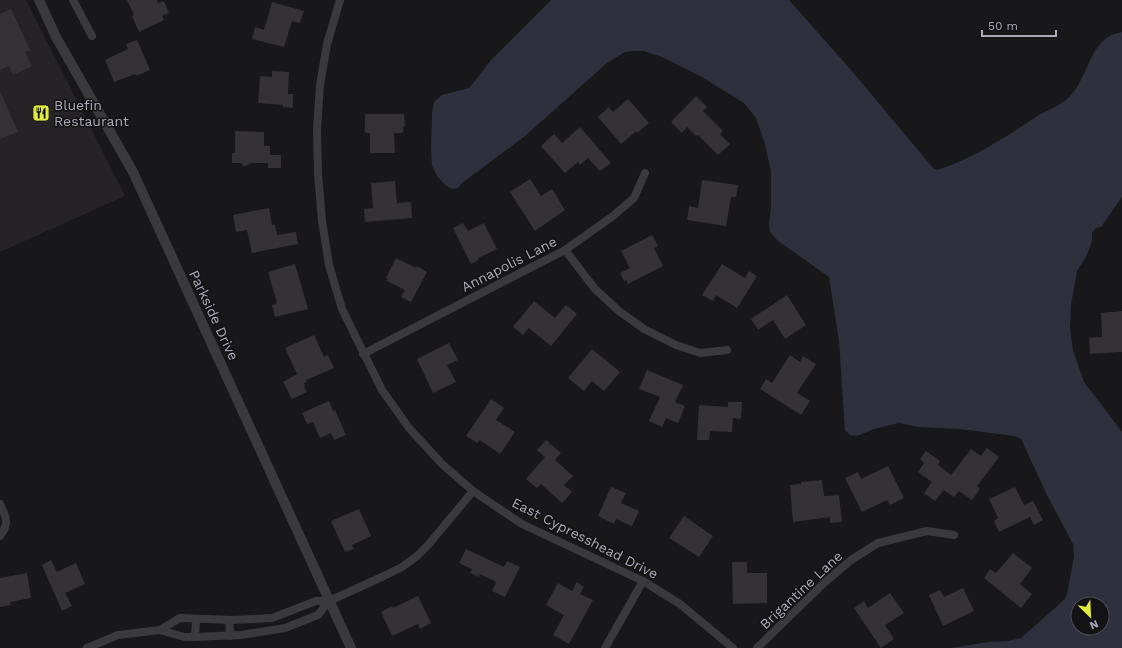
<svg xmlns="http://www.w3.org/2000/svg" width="1122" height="648" font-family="'Work Sans',sans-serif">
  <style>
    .built { fill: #252326 }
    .water { fill: #2e303d; fill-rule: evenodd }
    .building { fill: #343235 }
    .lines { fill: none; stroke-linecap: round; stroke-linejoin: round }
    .minor { stroke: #3a393e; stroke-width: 8 }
    .tertiary { stroke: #3a393e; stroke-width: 10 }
    .labels { text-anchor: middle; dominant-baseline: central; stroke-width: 3; stroke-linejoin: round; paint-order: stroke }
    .poi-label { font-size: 14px; fill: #abaab9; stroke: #131214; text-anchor: start }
    .street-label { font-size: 14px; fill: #abaab9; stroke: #131214 }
  </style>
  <rect width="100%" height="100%" fill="#181719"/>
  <path class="built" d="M0,0h26l99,196 -125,56z"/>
  <path class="water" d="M551,0h238l62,70 82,98 4,2c36,-11 70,-34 102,-55 9,-5 19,-9 27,-15 24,-19 21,-63 56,-68v165l-21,30 -5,1 -4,5v8l-6,16 -9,14 -6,34 -1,24 3,21 11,32 38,50v216h-171l37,-6 20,-1 13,-3 43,-38 3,-6 7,-37 -1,-13 -25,-47 -27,-58 -7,-3 -54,-7 -41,-2 -20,-4 -25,6 -17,7 -7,-1 -5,-5 -6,-89 -10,-64 -52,-37 -7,-8 -1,-9 2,-16v-35l-6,-28 -9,-26 -12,-15 -42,-26 -40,-20 -18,-6h-11l-8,1 -18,11 -82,73 -63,47 -4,5 -6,1 -7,-4 -7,-8 -6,-11 -1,-16 1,-38 2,-10 8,-7 27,-7 23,-29zM1078,604h24v24h-24z"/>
  <g class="building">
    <path d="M127,0h30l1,3 6,-2 5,12 -7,3 2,4 -25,12 -7,-16 2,-1z"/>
    <path d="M272,2l32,9 -4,12 -8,-2 -8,26 -32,-8 3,-12 9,3z"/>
    <path d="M11,9l19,41 -5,2 7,14 -19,9 -4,-9 -9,4v-56z"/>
    <path d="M137,40l13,30 -14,6 -1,-2 -21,8 -9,-22 23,-11 -2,-5z"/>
    <path d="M272,71l17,1 -1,22h5v14l-10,-1v-2l-25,-2 2,-27 12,1z"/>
    <path d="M0,91l18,41 -18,7z"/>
    <path d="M696,96l11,11 -4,4 20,20 -3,3 10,10 -12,11 -20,-20 -2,1 -9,-9 -5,6 -11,-11z"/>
    <path d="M628,99l21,24 -12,10 -1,-2 -15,13 -23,-27 11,-10 4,5z"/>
    <path d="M365,114h39l1,13h-2v6h-9l1,20h-25v-20h-5z"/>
    <path d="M580,127l31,36 -11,8 -12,-13 -8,7 -2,-3 -13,11 -24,-27 13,-12 8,9z"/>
    <path d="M235,131l29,1v14h6v9h11v13h-13v-5h-18l-4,3h-3l-2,-3h-9v-10h3z"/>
    <path d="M530,179l11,17 11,-7 13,21 -30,21 -25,-39z"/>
    <path d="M702,180l36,5 -2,12h-5l-5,29 -39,-6 2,-14 9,2z"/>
    <path d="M395,181l2,22 14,-1 1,16 -47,4 -1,-13 9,-1 -2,-25z"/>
    <path d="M269,208l3,17h3l2,10 19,-3 2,12 -46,9 -5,-23 -11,2 -3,-17z"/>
    <path d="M463,223l5,8 16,-8 13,26 -19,9 1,2 -8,4 -18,-36z"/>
    <path d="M652,235l6,11 -4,2 9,18 -35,18 -2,-4 -2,1 -4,-8 10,-5 -9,-17z"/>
    <path d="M396,258l20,10 1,-2 10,6 -16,30 -10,-5 4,-7 -18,-9 1,-2 -2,-1z"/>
    <path d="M295,264l13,45 -33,8 -3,-12 5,-2 -9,-31z"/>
    <path d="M722,264l23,14 4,-7 8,5 -20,32 -21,-13 -3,6 -11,-6z"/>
    <path d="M787,295l19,30 -21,14 -12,-19 -15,10 -7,-11z"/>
    <path d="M534,301l21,17 11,-13 11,9 -26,32 -22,-18 -6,7 -10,-8z"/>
    <path d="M1122,311v41l-32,2 -1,-16 13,-1 -1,-24z"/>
    <path d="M314,335l10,22 4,-2 6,13 -28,12 1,2 -3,1 1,3h-1l3,6 -15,7 -9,-17 14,-8 -12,-26z"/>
    <path d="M449,343l9,17 -11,5 9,17 -23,11 -16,-34z"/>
    <path d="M592,349l28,23 -16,19 -12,-10 -8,10 -16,-13z"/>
    <path d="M790,355l10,7 3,-6 13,8 -19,29 13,8 -9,14 -41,-26 6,-10 6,4z"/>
    <path d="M647,370l36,15 -8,17 10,4 -7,17 -12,-5 -4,9 -13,-6 11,-24 -21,-8z"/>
    <path d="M491,399l13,9 -8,12 19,12 -15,22 -20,-14 -3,3 -11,-7z"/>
    <path d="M329,401l4,10 2,-1 11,25 -12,5 -3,-7 -11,5 -7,-16 -6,2 -5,-11z"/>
    <path d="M728,402h14l-1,17 -8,-1 -1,14 -22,-1 -1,9h-12l2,-35 29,2z"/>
    <path d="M546,440l15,13 -6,7 18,16 -9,9 8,7 -10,11 -21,-19 -4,4 -11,-9 19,-22 -8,-7z"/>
    <path d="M987,448l12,9 -22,29 3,3 -8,11 -13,-9 -5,6 -10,-7 -9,11 -11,-8 8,-11 -14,-10 6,-9 -4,-4 6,-8 14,10 -2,4 13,10 20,-26 10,7z"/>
    <path d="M888,466l16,32 -14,7 -3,-5 -25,12 -17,-34 13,-6 3,7z"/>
    <path d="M822,480l2,16 15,-1 3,27 -12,1v-6l-37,5 -3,-37 11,-1v-2z"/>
    <path d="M611,487l15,6 -5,10 18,8 -7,15 -16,-7 -2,5 -16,-8z"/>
    <path d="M1015,487l9,18 9,-4 10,19 -9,5 -4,-8 -31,15 -5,-11 4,-3 -9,-19z"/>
    <path d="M359,509l12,27 -19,9 2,4 -9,3 -14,-31z"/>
    <path d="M684,516l29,20 -14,21 -30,-19z"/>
    <path d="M466,549l38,18 3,-6 13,6 -15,30 -13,-6 4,-9 -16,-8 -1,3 -9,-4 2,-4 -13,-6z"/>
    <path d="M1013,553l19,15 -12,16 12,10 -11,14 -37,-30 6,-9 6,4z"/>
    <path d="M51,560l6,12 19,-9 9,21 -20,9 7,13 -10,5 -20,-46z"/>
    <path d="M732,562h15v11h20v30l-34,1z"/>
    <path d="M27,573l4,25 -21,4 1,3 -11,2v-29z"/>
    <path d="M577,582l7,5 -4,7 13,6 -24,44 -16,-9 11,-20 -18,-10 12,-22 14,8z"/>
    <path d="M963,588l11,23 -31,15 -14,-31 11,-5 4,7z"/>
    <path d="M890,593l14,20 -19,12 9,14 -13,9 -27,-40 10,-7 4,7z"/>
    <path d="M418,596l13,27 -11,6 -2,-5 -26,12 -11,-24 11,-6 1,2z"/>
  </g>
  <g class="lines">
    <g class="minor">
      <path d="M73,0l19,36"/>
      <path d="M340,0l-13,44 -7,41 -3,43 1,46 4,47 7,44 13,44 40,81 27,38 33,36 31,27 49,33 121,57 37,23 53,44"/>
      <path d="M565,250l30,39 24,22 25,18 32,16 24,8 27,-3"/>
      <path d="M363,354l202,-104 48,-34 21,-18 11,-25"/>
      <path d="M0,504c6,13 10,19 0,32"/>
      <path d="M229,620l1,16"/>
      <path d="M160,630l20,-12 53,2 39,-2 44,-17h13l55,-25 18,-9 15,-11 12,-12 44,-53"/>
      <path d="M195,637l1,-18"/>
      <path d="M87,648l31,-13 42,-5 24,7h11l46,-2 44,-7 33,-13 11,-14"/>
      <path d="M605,648l38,-67"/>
      <path d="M757,648l67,-65 27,-23 27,-17 49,-12 27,4"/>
    </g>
    <path class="tertiary" d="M39,0l17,37 77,135 218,476"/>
  </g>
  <defs>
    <g id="restaurant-square" transform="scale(0.9)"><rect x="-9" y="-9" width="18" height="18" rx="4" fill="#e1eb3e" stroke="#131214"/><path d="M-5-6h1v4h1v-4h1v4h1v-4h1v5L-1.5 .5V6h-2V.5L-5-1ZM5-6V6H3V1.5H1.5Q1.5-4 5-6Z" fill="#111"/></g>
  </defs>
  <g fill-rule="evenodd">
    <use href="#restaurant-square" x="41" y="113"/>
  </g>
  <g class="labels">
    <g class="poi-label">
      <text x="54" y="105">Bluefin<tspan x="54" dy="16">Restaurant</tspan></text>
    </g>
    <g class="street-label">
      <text transform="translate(509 264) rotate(-27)">Annapolis Lane</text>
      <text transform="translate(214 315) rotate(65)">Parkside Drive</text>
      <text transform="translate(585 538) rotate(27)">East Cypresshead Drive</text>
      <text transform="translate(801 590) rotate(-43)">Brigantine Lane</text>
    </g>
  </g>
  <g transform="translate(1090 616) rotate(156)"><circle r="19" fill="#131214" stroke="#504f56"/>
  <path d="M0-3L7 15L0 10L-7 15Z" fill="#e1eb3e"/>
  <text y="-6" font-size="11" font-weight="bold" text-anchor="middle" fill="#abaab9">N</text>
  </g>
  <path d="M982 30v6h74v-6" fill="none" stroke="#abaab9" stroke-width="2"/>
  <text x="988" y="30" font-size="12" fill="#abaab9" stroke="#131214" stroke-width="3" paint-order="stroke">50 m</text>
</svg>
